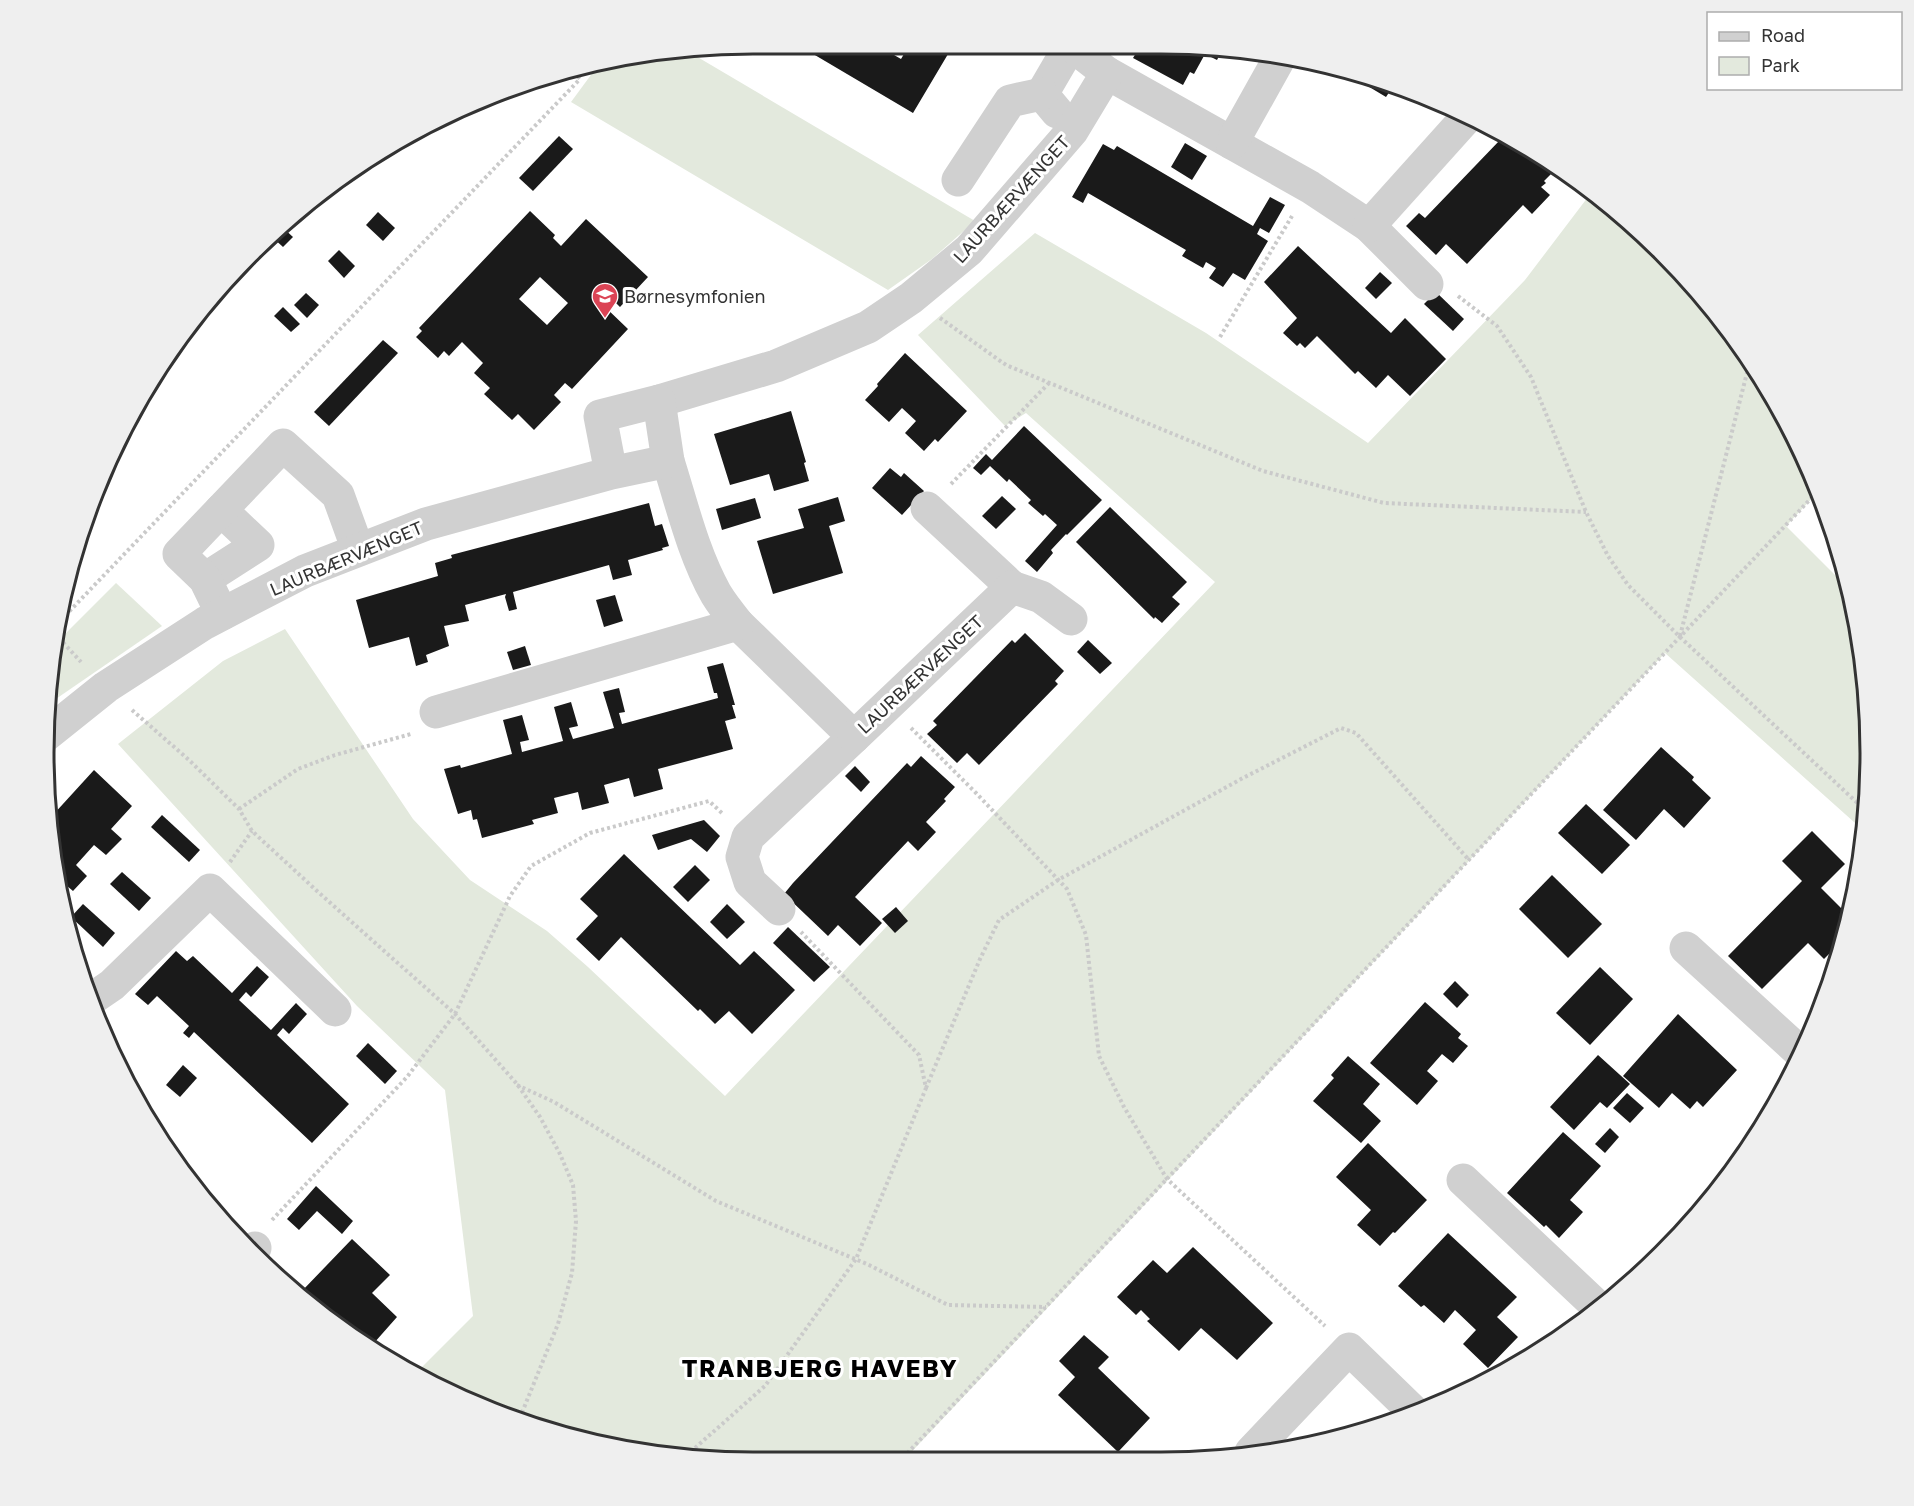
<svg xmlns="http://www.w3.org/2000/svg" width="1914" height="1506" font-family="'Golos Text',sans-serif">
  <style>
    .green { fill: #e3e9dd }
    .building { fill: #1a1a1a; fill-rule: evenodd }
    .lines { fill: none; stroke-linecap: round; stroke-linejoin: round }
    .path { stroke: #cacaca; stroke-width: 4; stroke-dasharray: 3 3; stroke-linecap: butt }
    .minor { stroke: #d0d0d0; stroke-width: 33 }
    .labels { text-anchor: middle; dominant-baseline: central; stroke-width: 6; stroke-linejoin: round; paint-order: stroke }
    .street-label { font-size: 18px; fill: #333; stroke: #fff }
    .poi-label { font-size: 18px; fill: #333; stroke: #fff; text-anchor: start }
    .district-label { font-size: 24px; font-weight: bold; letter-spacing: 1.5px; fill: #000; stroke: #fff }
    .rim { fill: none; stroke: #333; stroke-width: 3 }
  </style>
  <rect width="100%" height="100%" fill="#fff"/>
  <g class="green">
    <path d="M689,52l286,169 -43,38 -44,31 -317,-188 28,-38z"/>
    <path d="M1591,193l38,26 95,102 52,78 42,93 -32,34 61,61 17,74 5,139 -5,31 -199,-178 -763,809h-149l-138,-13 -133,-40 -66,-36 57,-57 -28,-226 -88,-84 -239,-262 105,-83 62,-32 128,190 57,61 77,51 41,36 137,129 490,-514 -189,-169 -21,13 -87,-91 117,-102 171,100 162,110 157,-163z"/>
    <path d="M116,583l46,43 -112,77 8,-62z"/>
  </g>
  <g class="building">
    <path d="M800,44h75l26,15 9,-15h44l-41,69 -110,-65 2,-2z"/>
    <path d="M1141,45h66l16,3 -6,12 -12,-6 -11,20 -4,-2 -7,13 -50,-27z"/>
    <path d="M1346,73l43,8 9,4 -1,2 -3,-2 -8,12z"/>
    <path d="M559,136l14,13 -40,42 -14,-13z"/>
    <path d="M1511,136l46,32 -13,13 2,2 -5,4 9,8 -18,19 -9,-9 -56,59 -21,-20 -10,11 -30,-29 13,-13 6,5 75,-78 4,3z"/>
    <path d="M1185,143l22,13 -15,24 -21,-13z"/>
    <path d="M1103,144l11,6 3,-4 136,80 17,-29 15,8 -16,28 -9,-5 -3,6 11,7 -23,39 -12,-7 -10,14 -14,-9 7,-10 -10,-6 -3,6 -21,-12 4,-6 -98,-57 -5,10 -11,-6z"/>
    <path d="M530,211l25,24 -2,3 8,8 25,-27 62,58 -28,30 -10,-10 -7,8 25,24 -56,60 -7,-6 -11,12 7,7 -27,28 -16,-16 -6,6 -28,-26 6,-6 -16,-15 9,-10 -21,-21 -13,14 -5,-5 -6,7 -22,-21 6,-6 -3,-3zM540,277l28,26 -21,22 -28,-26z"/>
    <path d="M378,212l17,16 -12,13 -17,-16z"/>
    <path d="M282,227l11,10 -10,10 -12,-11z"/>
    <path d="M1298,246l93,87 14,-15 41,41 -36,37 -22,-21 -12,13 -18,-17 -3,3 -38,-38 -12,12 -5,-5 -3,3 -14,-13 14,-15 -33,-36z"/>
    <path d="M339,250l16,16 -11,12 -16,-17z"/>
    <path d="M1380,272l12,11 -16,16 -11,-11z"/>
    <path d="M227,283l4,3 -21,22 -1,-1z"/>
    <path d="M1436,292l28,27 -11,12 -29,-27z"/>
    <path d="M306,293l13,12 -12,13 -13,-13z"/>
    <path d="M283,307l17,17 -9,8 -17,-16z"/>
    <path d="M383,340l15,13 -69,73 -15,-14z"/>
    <path d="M905,353l62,58 -29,31 -3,-3 -11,12 -19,-18 11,-12 -14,-13 -13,14 -24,-22 13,-14 -1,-2z"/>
    <path d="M791,411l15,51 -2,1 5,18 -35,10 -5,-17 -39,11 -16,-51z"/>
    <path d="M1024,426l78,74 -35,35 -1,-1 -15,16 2,3 -16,19 -12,-11 32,-36 -12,-11 -2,2 -15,-13 3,-3 -22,-21 -2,3 -17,-16 -9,9 -8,-7 13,-14 6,6z"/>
    <path d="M890,468l11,9 3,-4 20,18 -22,24 -30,-27z"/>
    <path d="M1002,496l14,13 -20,20 -14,-13z"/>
    <path d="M838,497l7,24 -16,5 14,47 -70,21 -16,-53 47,-13 -6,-19z"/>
    <path d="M755,498l6,20 -39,12 -6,-21z"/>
    <path d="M649,503l6,23 7,-2 7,22 -7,2 1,2 -35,10 4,15 -19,5 -4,-15 -96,27 4,17 -8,2 -4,-14 1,-3 -41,11 4,16 -25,5 5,20 -23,9 2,7 -12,4 -7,-29 -40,11 -13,-48 82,-24 -3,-13 17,-5 -1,-3z"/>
    <path d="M1110,507l77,75 -15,15 8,7 -18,19 -7,-6 -1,2 -78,-77z"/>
    <path d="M615,595l8,26 -19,6 -8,-27z"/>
    <path d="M1025,633l39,38 -9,10 3,3 -79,81 -12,-12 -10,10 -30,-29 10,-9 -4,-4 79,-81 3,3z"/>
    <path d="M1088,640l24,23 -12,11 -23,-22z"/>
    <path d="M525,646l6,19 -18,5 -6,-18z"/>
    <path d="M723,663l12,42h-3l4,13 -11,3 8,28 -75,20 5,20 -29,8 -5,-19 -25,7 5,18 -27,7 -4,-18 -24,6 4,15 -26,7 2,4 -52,14 -5,-19 -4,1 -2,-10 -13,4 -14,-45 16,-4 1,3 51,-14 -9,-34 19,-5 7,25 -9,2 2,10 41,-11 -9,-34 17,-5 7,24 -9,2 4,11 41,-11 -11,-36 16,-4 6,24 -6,1 3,11 96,-26 -1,-5h-3l-7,-26z"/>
    <path d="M1661,747l33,30 -2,3 19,18 -27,30 -20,-19 -28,31 -33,-30z"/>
    <path d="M921,756l34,31 -11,12 2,2 -20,21 10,10 -18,19 -10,-10 -53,56 27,26 -22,23 -22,-21 -10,11 -44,-42 9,-11 114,-120 4,4z"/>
    <path d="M855,766l15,16 -9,10 -16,-16z"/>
    <path d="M94,770l38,36 -21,23 11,10 -16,16 -12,-10 -18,20 11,11 -14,15 -13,-11 -8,-64z"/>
    <path d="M1586,804l44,41 -28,29 -44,-41z"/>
    <path d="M162,815l38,35 -11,12 -38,-35z"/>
    <path d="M704,820l16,16 -13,16 -16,-13 -33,11 -6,-15z"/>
    <path d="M1812,831l33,33 -24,24 29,29 -4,20 -22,22 -16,-16 -46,46 -34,-33 74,-75 -20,-20z"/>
    <path d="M624,854l116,111 14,-14 41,39 -43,44 -23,-23 -14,13 -15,-15 -2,2 -77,-74 -22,24 -23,-22 22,-23 -18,-17z"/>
    <path d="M695,865l15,15 -22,22 -15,-15z"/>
    <path d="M122,872l29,26 -12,13 -29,-27z"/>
    <path d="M1552,875l50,49 -34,34 -49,-49z"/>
    <path d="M83,904l32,29 -12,14 -32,-30z"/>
    <path d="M727,904l18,18 -18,17 -17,-17z"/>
    <path d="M896,907l12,14 -13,12 -13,-14z"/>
    <path d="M788,927l42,40 -16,15 -41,-39z"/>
    <path d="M176,951l11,10 6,-5 39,37 25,-27 12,11 -18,20 -5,-5 -7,8 32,30 25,-27 11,11 -18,20 -6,-6 -6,7 72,69 -37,39 -118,-111 -5,6 -6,-5 6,-7 -32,-30 -9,9 -13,-11z"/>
    <path d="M1600,967l33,32 -43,46 -34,-32z"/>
    <path d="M1455,981l14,14 -12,13 -14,-14z"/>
    <path d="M1425,1002l36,32 -3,4 10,8 -15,17 -11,-9 -15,17 11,10 -21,24 -47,-42z"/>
    <path d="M1678,1014l59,56 -34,37 -6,-6 -7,8 -18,-16 -13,15 -36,-32z"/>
    <path d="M368,1043l29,28 -12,13 -29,-28z"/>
    <path d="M1598,1055l32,29 -23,24 -7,-6 -26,28 -24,-23z"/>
    <path d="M1348,1056l32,28 -17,20 18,17 -20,22 -48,-42 21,-23 -3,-3z"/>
    <path d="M183,1065l14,13 -17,19 -14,-12z"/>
    <path d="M1627,1093l17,15 -14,15 -17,-15z"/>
    <path d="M1610,1128l9,9 -14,16 -10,-9z"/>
    <path d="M1563,1132l38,34 -31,34 13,12 -24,26 -13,-13 -2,2 -37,-34z"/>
    <path d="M1368,1143l59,57 -32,33 -2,-1 -13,14 -23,-21 14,-15 -35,-33z"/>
    <path d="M316,1186l37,35 -11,13 -25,-23 -18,19 -12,-11z"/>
    <path d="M1448,1233l69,64 -20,20 21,20 -30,31 -25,-24 13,-14 -21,-20 -11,13 -20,-18 -3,2 -23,-21z"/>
    <path d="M352,1239l38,36 -18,18 25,24 -23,26 -13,-12 -7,8 -53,-47z"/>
    <path d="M1193,1247l80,76 -36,37 -36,-32 -22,23 -32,-30 3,-2 -9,-9 -5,5 -19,-18 36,-37 14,13z"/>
    <path d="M1084,1335l25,22 -11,11 52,50 -32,34 -60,-57 17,-18 -16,-16z"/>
  </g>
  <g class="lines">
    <g class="path">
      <path d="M1458,296l39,30 34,51 55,135 22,44 20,29 52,52 187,175"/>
      <path d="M940,318l66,47 257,106 121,32 202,9"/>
      <path d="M1220,337l72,-121"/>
      <path d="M951,484l99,-102"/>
      <path d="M61,620l519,-541 -7,-8 4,-4"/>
      <path d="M1680,636l70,-275"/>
      <path d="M59,638l22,24"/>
      <path d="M132,710l57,50 50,49 13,22 65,60 138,123 62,70 23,33 20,37 13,31 3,36 -4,52 -14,51 -39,96"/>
      <path d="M911,728l65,65 91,96 19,46 13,121 25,51 43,72 158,147"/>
      <path d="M1860,805l9,-10"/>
      <path d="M239,809l59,-40 37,-14 76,-21"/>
      <path d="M230,862l22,-31"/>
      <path d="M517,1085l37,17 162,99 151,63 81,41 98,2"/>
      <path d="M926,1088l54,-129 19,-39 59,-40 185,-102 98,-50 15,5 113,127"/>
      <path d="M272,1220l135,-143 48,-63 55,-118 21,-30 59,-33 119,-32 14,13"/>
      <path d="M686,1456l79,-70 91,-127 70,-171 -7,-33 -118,-123"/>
      <path d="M899,1462l919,-971"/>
    </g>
    <g class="minor">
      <path d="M1107,73l203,114 59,39 58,58"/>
      <path d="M1057,112l-15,-18 28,-48"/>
      <path d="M1232,143l47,-84"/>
      <path d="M958,180l52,-79 32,-7"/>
      <path d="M1369,226l98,-109"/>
      <path d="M659,401l117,-35 92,-39 43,-29 58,-48 103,-119 35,-58 -36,-28"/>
      <path d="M927,508l85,79"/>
      <path d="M205,579l53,-34 -37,-35"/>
      <path d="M222,614l-17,-35 -26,-25 104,-109 55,50 20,55"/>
      <path d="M738,624l116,113 -106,100 -6,20 8,25 29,27"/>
      <path d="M436,712l302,-88c-8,-10 -16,-20 -22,-30 -23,-41 -34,-89 -48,-133"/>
      <path d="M46,735l60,-48 99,-64 100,-52 121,-47 185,-51 57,-12 -9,-60 -59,15 11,57"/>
      <path d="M854,737l158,-150 29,10 30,22"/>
      <path d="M1686,948l116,106"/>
      <path d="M93,998l19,-13 98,-95 125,120"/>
      <path d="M1463,1180l136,128"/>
      <path d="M252,1250l3,-2"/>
      <path d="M1251,1452l98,-103 66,64"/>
    </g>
  </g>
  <defs>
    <g id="school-pin" transform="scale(1.35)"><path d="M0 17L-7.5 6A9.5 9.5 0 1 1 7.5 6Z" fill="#db4455" stroke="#fff"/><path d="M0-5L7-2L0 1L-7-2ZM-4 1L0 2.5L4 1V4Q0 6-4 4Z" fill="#fff"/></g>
  </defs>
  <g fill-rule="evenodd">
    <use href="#school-pin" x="605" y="296"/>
  </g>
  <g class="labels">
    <g class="street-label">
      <text transform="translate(1011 199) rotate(-48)">LAURBÆRVÆNGET</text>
      <text transform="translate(346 558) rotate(-23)">LAURBÆRVÆNGET</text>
      <text transform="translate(920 674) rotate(-43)">LAURBÆRVÆNGET</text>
    </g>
    <g class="poi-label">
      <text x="624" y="296">Børnesymfonien</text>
    </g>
    <g class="district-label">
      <text x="820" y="1367">TRANBJERG HAVEBY</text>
    </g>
  </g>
  <path d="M0 0H1914V1506H0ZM753 54H1161A699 699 0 0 1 1860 753V753A699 699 0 0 1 1161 1452H753A699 699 0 0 1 54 753V753A699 699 0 0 1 753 54Z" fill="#efefef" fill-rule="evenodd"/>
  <path class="rim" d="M753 54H1161A699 699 0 0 1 1860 753V753A699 699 0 0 1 1161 1452H753A699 699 0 0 1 54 753V753A699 699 0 0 1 753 54Z"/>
  <rect x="1707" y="12" width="195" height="78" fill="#ffffff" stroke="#adadad" stroke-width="1.5"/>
  <rect x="1719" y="32" width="30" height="9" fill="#d0d0d0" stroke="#adadad" stroke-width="1.5"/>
  <text x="1761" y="42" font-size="18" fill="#333333">Road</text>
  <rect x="1719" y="57" width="30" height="18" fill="#e3e9dd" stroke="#adadad" stroke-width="1.5"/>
  <text x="1761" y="72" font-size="18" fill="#333333">Park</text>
</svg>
